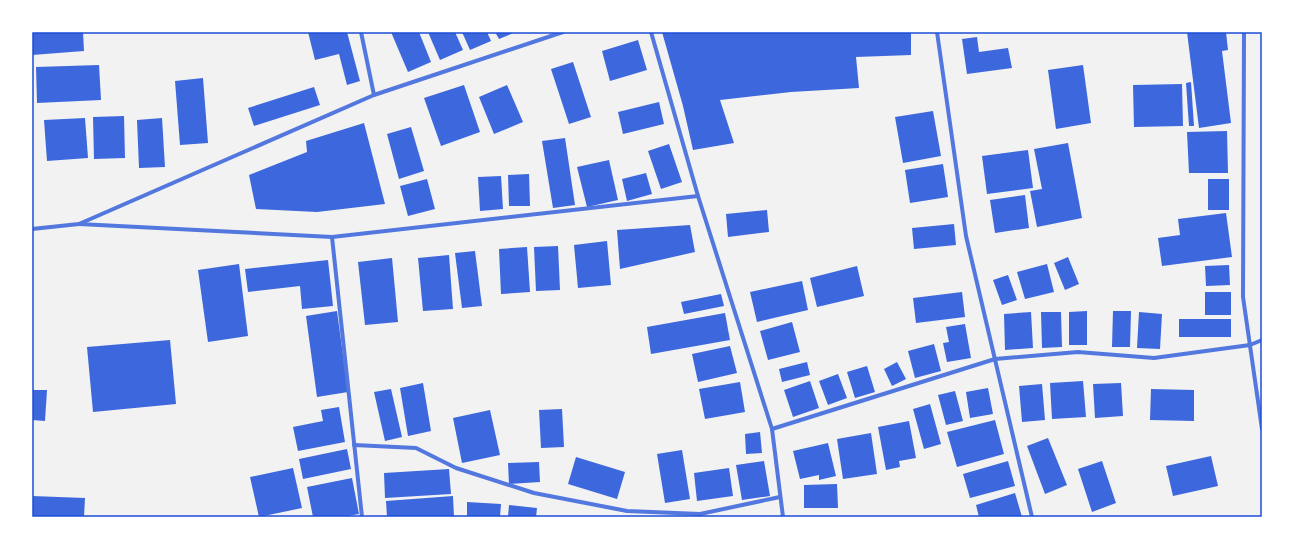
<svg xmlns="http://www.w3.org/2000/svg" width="1294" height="549" font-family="Karla,sans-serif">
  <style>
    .building { fill: #3d67dc }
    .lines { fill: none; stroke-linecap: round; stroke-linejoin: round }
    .minor { stroke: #5277de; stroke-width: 4 }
    .neatline { fill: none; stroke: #1d4ed8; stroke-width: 1.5 }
  </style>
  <rect width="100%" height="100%" fill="#f2f2f2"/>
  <g class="building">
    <path d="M32,32h51l1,19 -52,4z"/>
    <path d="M308,32h39l13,49 -13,4 -8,-31 -24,6z"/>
    <path d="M391,32h28l12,30 -23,10z"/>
    <path d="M428,32h27l8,18 -23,10z"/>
    <path d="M462,32h25l4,9 -21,9z"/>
    <path d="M495,32h21l-17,7z"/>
    <path d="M662,32h249v23l-55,2 3,31 -68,4 -71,8 14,43 -41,7 -10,-44z"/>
    <path d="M1187,32h39l2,18 -6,1 9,72 -32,5z"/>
    <path d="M977,37l2,15 29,-4 4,20 -45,6 -5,-35z"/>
    <path d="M638,40l9,30 -37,11 -8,-30z"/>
    <path d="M573,62l18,55 -22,7 -18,-55z"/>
    <path d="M99,65l2,35 -64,3 -1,-36z"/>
    <path d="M1083,65l8,58 -35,6 -8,-59z"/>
    <path d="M203,78l5,65 -28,2 -5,-64z"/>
    <path d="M1191,82l3,44h-5l-3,-43z"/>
    <path d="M1182,84l1,42 -49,1 -1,-42z"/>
    <path d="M464,85l16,47 -39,14 -17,-48z"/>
    <path d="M507,85l16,37 -29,12 -15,-37z"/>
    <path d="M314,87l6,18 -66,21 -6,-18z"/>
    <path d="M659,102l5,22 -41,10 -5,-22z"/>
    <path d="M933,111l8,45 -38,7 -8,-46z"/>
    <path d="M124,116l1,42 -31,1 -1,-42z"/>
    <path d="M85,118l3,40 -41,3 -3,-41z"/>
    <path d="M162,118l3,49 -26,1 -2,-48z"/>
    <path d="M364,123l21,81 -68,8 -61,-3 -7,-34 58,-23 -1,-11z"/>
    <path d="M411,127l13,44 -25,8 -12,-45z"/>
    <path d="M1227,131l1,42h-39l-2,-41z"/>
    <path d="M565,138l10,67 -22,3 -11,-67z"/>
    <path d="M1068,143l14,75 -45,9 -7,-36 12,-2 -8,-40z"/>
    <path d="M669,144l13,38 -21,7 -13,-38z"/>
    <path d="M1028,150l5,38 -46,6 -5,-38z"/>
    <path d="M609,160l9,40 -31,7 -10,-40z"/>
    <path d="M943,164l5,33 -38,6 -5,-33z"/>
    <path d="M646,173l6,21 -25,7 -5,-22z"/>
    <path d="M529,174l1,32h-21l-1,-31z"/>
    <path d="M501,176l2,33 -23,2 -2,-34z"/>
    <path d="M427,179l8,30 -27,7 -8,-30z"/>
    <rect x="1208" y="179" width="21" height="31"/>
    <path d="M1025,195l4,33 -34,5 -5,-33z"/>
    <path d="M767,210l2,22 -41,5 -2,-23z"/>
    <path d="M1226,213l6,44 -70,9 -4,-28 22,-3 -2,-16z"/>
    <path d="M954,224l2,21 -42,4 -2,-21z"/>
    <path d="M690,225l5,27 -75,17 -3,-39z"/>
    <path d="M607,241l4,44 -33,3 -4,-43z"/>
    <path d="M558,246l2,44 -24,1 -2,-44z"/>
    <path d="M527,247l3,45 -29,2 -2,-45z"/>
    <path d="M475,251l7,55 -20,2 -7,-55z"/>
    <path d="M449,255l4,54 -30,2 -5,-53z"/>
    <path d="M1068,257l11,27 -14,6 -11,-27z"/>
    <path d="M392,258l6,64 -33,3 -7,-63z"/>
    <path d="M328,260l5,46 -31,3 -2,-23 -52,6 -3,-23z"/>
    <path d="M239,264l9,72 -40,6 -10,-72z"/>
    <path d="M1047,264l7,28 -29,7 -8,-27z"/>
    <path d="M1229,265l1,20 -24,1 -1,-20z"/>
    <path d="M857,266l7,30 -47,11 -7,-29z"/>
    <path d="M1008,275l9,25 -15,5 -9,-25z"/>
    <path d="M802,281l6,29 -51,12 -7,-30z"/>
    <path d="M962,292l3,25 -49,6 -3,-25z"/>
    <rect x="1205" y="292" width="26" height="23"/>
    <path d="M721,294l3,12 -40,8 -3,-12z"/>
    <path d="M337,311l11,81 -31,5 -11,-81z"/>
    <path d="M1087,311v34h-18v-33z"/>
    <path d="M1113,311h18l-1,36h-18z"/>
    <path d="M1031,312l2,36 -28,2 -1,-36z"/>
    <path d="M1041,312h20l1,35 -20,1z"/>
    <path d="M1139,312l23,2 -2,35 -23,-1z"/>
    <path d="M725,313l5,27 -79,14 -4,-27z"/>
    <rect x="1179" y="319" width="52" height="18"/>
    <path d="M792,322l8,30 -32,8 -8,-29z"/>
    <path d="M965,324l6,34 -24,4 -4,-19 6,-1 -3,-15z"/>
    <path d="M170,340l6,64 -83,8 -6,-65z"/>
    <path d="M934,344l7,27 -26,7 -7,-27z"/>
    <path d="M730,346l7,27 -39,9 -6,-28z"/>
    <path d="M807,362l3,13 -28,7 -3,-13z"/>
    <path d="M897,362l9,17 -14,7 -8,-17z"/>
    <path d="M867,366l8,26 -20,6 -8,-26z"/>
    <path d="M838,374l9,24 -19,7 -9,-24z"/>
    <path d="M810,381l9,27 -26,9 -9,-27z"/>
    <path d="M1083,381l3,36 -34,2 -2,-36z"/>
    <path d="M740,382l5,30 -40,7 -6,-30z"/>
    <path d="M423,383l8,48 -23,5 -8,-48z"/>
    <path d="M1121,383l2,33 -28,2 -2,-34z"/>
    <path d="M1042,384l3,36 -23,2 -3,-36z"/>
    <path d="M988,388l5,26 -23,4 -4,-26z"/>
    <path d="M391,389l11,48 -17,4 -11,-49z"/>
    <path d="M1151,389l43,1v31l-44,-1z"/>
    <path d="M32,390h15l-2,31 -13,-1z"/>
    <path d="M955,391l8,30 -17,4 -8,-30z"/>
    <path d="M930,404l11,40 -17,5 -11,-40z"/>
    <path d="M339,407l6,35 -47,9 -5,-24 30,-6 -2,-11z"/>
    <path d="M562,409l2,38 -23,1 -2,-38z"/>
    <path d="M490,410l10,45 -38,8 -9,-45z"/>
    <path d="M995,420l9,34 -47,13 -10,-35z"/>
    <path d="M909,421l7,37 -17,3 1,6 -14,3 -8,-43z"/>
    <path d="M760,432l2,21 -16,1 -1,-20z"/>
    <path d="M871,433l6,41 -34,5 -6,-40z"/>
    <path d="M1048,438l19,47 -22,9 -18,-48z"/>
    <path d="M828,443l8,33 -17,4v-5l-19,4 -7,-28z"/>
    <path d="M347,449l4,20 -48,10 -4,-20z"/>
    <path d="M682,450l8,49 -25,4 -8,-49z"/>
    <path d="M1211,456l7,30 -45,10 -7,-30z"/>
    <path d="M576,457l49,15 -8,27 -49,-15z"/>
    <path d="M764,461l6,35 -28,4 -6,-35z"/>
    <path d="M1008,461l7,25 -45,12 -7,-24z"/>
    <path d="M1102,461l14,42 -24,9 -14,-43z"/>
    <path d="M539,462l1,20 -31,2 -1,-21z"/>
    <path d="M293,468l9,40 -43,9 -9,-40z"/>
    <path d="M729,468l4,28 -36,5 -3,-28z"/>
    <path d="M449,469l2,25 -66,4 -1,-25z"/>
    <path d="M352,478l7,36 -17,3h-29l-6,-30z"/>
    <path d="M837,484l1,24h-34v-23z"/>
    <path d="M1015,493l7,24h-43l-3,-12z"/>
    <path d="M32,496l53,2 -1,19h-52z"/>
    <path d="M453,496l1,21h-67l-1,-16z"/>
    <path d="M467,502l34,2 -1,13h-33z"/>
    <path d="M509,505l28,3 -1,9h-28z"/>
  </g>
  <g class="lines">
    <g class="minor">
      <path d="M361,32l13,63"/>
      <path d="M651,32l47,164 74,233 11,88"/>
      <path d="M937,32l29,204 66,281"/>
      <path d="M1244,32l-1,265 19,132"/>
      <path d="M79,224l253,13 366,-41"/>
      <path d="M32,229l47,-5 295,-129 189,-63"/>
      <path d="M332,237l30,280"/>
      <path d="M772,429l223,-70 83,-7 76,6 96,-13 12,-5"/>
      <path d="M354,445l62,3 40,20 78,25 93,18 73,3 80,-17"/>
    </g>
  </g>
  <rect width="1294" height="549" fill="none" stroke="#ffffff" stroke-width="66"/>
  <rect x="33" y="33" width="1228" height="483" class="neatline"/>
</svg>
